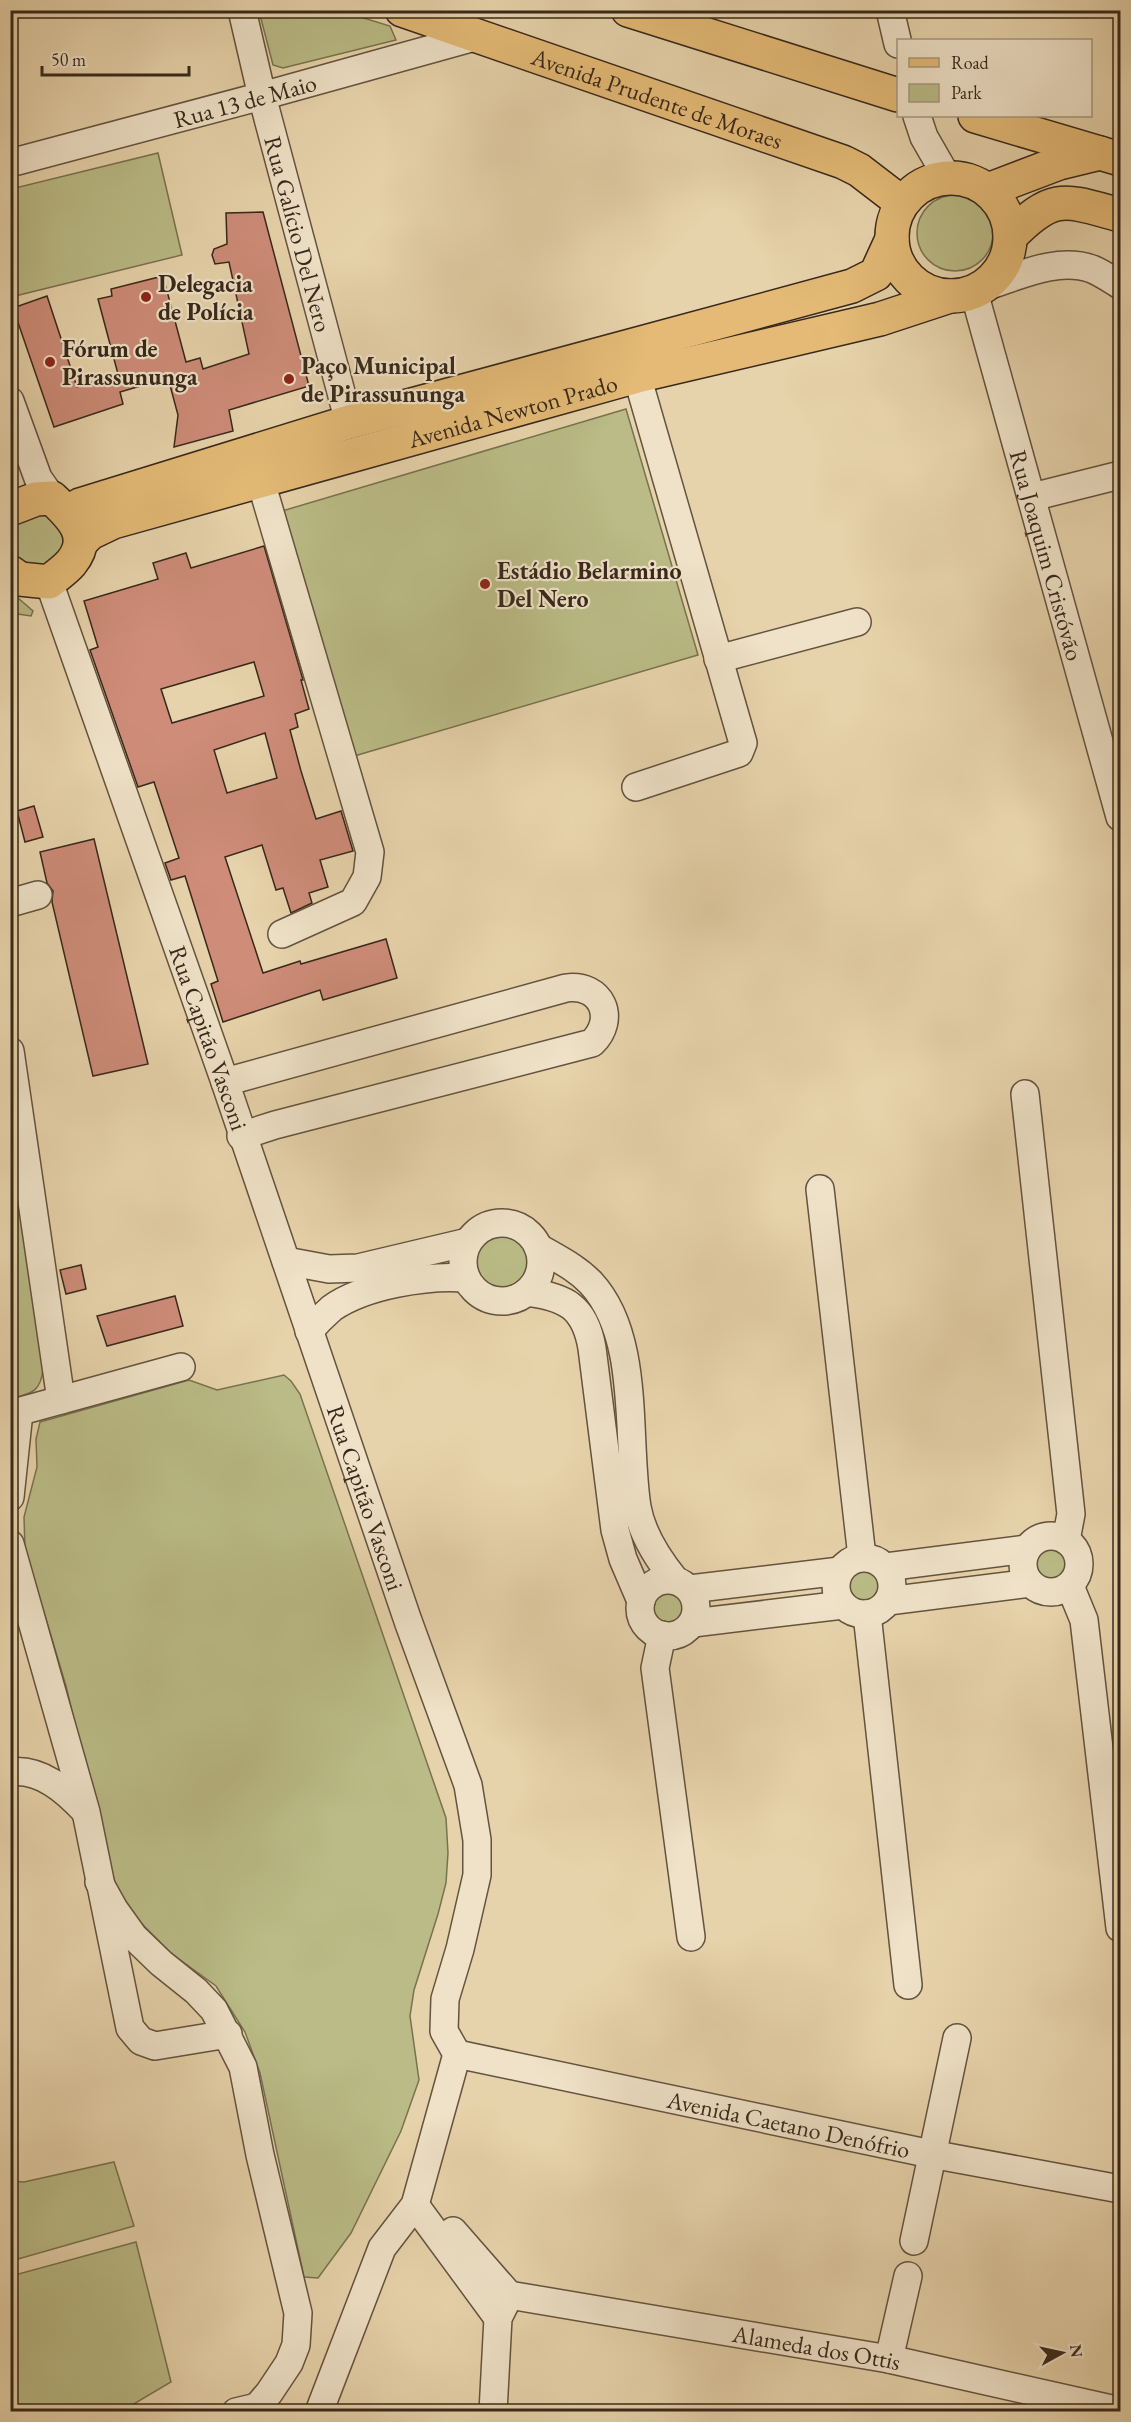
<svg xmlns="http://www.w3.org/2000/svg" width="1131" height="2422" font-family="'EB Garamond',serif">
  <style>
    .green { fill: #babb86; stroke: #797250; stroke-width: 1.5 }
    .building { fill: #ce8c79; stroke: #38281b; stroke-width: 1.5; fill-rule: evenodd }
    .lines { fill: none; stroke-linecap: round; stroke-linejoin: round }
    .minor-casing { stroke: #64533f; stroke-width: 30 }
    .major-casing { stroke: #38281b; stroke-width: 36 }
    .minor { stroke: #efe2c8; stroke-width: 27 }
    .major { stroke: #e4ba76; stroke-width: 33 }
    .poi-dot { fill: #8f2418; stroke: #efe2c8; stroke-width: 2 }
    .labels { text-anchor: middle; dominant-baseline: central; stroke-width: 4.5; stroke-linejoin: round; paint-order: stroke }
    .street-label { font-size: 24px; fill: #38281b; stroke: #efe2c8 }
    .poi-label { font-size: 24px; font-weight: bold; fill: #38281b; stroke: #efe2c8; text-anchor: start }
  </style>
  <rect width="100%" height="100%" fill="#e7d3ab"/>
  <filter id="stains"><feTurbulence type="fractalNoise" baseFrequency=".00333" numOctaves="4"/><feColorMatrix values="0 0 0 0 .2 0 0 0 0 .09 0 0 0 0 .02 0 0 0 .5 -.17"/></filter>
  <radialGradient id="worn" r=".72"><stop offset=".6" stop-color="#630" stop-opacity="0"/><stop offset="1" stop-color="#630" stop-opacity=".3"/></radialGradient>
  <g class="green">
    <path d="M259,11h82l49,15 6,14 -113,28 -10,-3z"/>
    <path d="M158,153l24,102 -171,42v-108z"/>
    <circle cx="955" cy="233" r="38"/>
    <path d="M626,409l72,246 -354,104 -72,-245z"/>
    <circle cx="36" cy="541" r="27"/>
    <path d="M10,591l23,20 -2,5 -20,-3z"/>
    <path d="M10,1131l33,239c-3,23 -12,23 -32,29z"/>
    <circle cx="502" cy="1262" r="27"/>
    <path d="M284,1375l7,6 9,13 146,424 2,35 -2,30 -8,31 -24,76 -4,26 9,64 -18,51 -50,102 -33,45 -14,-1 -44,-204 -15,-41 -29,-46 -44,-32 -47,-47 -14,-30 -45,-191 -41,-137 -1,-32 13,-50 -1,-28 4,-17 149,-42 28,10z"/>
    <circle cx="1051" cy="1564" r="18"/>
    <circle cx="864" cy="1586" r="18"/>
    <circle cx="668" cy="1608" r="18"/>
    <path d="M114,2162l20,64 -123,35v-80l13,1z"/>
    <path d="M136,2242l35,140 -49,29h-111v-135z"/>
  </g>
  <g class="building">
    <path d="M263,212l46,174 -80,24 4,21 -59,16 4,-32 -10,-37 -48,14 3,12 -69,23 -41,-119 34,-12 30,91 41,-13 -20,-75 14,-3 -1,-7 52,-13 23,86 14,-4 3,11 46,-15 -20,-92 -14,2 -3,-9 2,-6 13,-5 -1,-31z"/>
    <path d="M264,546l39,134h-2l8,29 -14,5 3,13 -8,3 11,41 15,48 25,-8 12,40 -33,9 8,27 -19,6 3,10 -21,10 -8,-25 -7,2 -14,-45 -37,12 38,116 37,-12 1,3 85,-25 11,39 -74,22 -3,-10 -97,32 -12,-38 7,-3 -33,-105 -14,4 -6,-17 14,-5 -25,-76 -16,5 -48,-137 8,-3 -14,-46 74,-22 -5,-16 33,-10 5,15zM254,662l10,34 -92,27 -11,-34zM265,733l12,45 -50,15 -13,-43z"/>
    <path d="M34,806l9,31 -18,5 -8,-31z"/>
    <path d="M94,839l54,225 -55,12 -41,-174 1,-11 -6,-8 -7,-31z"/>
    <path d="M81,1265l5,24 -20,5 -6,-24z"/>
    <path d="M175,1296l8,30 -76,20 -10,-30z"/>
  </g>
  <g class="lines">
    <g class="minor-casing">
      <g id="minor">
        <path id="s1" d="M242,10l20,86 87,326"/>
        <path d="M890,10l8,34"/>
        <path d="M917,116l7,21 23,40"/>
        <path id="s2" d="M10,163l252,-67 216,-60"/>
        <path d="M981,288c34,-10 75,-32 111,-19 10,4 20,11 28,16"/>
        <path id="s3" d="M974,292l146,525"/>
        <path d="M10,401l28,77 14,20"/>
        <path d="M261,482l109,370 -3,25 -14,25 -71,32"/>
        <path d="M1032,497l88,-22"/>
        <path id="s4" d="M49,582l176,500 183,539 60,164 9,55v35l-17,74 -15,50 -1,32 13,23 -42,151 -33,43 -63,164"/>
        <path d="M718,659l139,-37"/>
        <path d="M636,787l103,-34 4,-10 -106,-367"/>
        <path d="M10,903l28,-8"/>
        <path d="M10,1051l51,349"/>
        <path d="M225,1082l341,-94c36,-5 51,31 26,55l-317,82 -34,11"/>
        <path d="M1025,1094l46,420 -5,26"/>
        <path d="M820,1189l42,368"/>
        <circle cx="502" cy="1262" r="39"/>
        <path d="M538,1247c18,11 38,20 53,36 50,54 35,155 46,224 5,28 21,52 38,73"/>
        <path d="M286,1261l43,8 29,-1 110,-26"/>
        <path d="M527,1292c39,5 58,15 65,56l23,182 8,29 18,42"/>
        <path d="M309,1331c7,-8 15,-16 23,-23 33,-23 95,-33 134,-30"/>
        <path d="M10,1414l171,-47"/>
        <path d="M10,1497l9,-85"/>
        <circle cx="1051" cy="1564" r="28"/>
        <path d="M10,1544l76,268 44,216 11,13 14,5 73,-12"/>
        <circle cx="864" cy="1586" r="28"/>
        <path d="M886,1567l141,-18"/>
        <circle cx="668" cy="1608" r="28"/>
        <path d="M1070,1586l14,34 36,308"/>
        <path d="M690,1589l150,-18"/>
        <path d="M888,1601l142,-18"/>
        <path d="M867,1614l41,371"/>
        <path d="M693,1623l150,-18"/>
        <path d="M662,1635l-7,33 36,269"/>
        <path d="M10,1772c31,-4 56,19 75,39"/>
        <path d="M99,1882l15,27 20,28 27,26 35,28 18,19 29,57 17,88 38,158 -2,32 -7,18 -20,30 -12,14 -21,5"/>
        <path id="s5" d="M457,2054l474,100 189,35"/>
        <path d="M415,2205l83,113"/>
        <path d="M453,2231l56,64"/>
        <path d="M914,2241l43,-203"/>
        <path id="s6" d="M509,2295l380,64 231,52"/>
        <path d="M889,2359l19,-83"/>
        <path d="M493,2412l5,-94 8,-16"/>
      </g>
    </g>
    <g class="major-casing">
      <g id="major">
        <path id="s7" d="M402,10l441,152 16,8 43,33"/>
        <path d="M628,10l270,85"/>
        <path d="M975,116l145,43"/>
        <circle cx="951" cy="237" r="59"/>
        <path d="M988,190l71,-27 41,-10"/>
        <path d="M1011,236c43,-44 54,-36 109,-21"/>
        <path d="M10,509l26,-10 16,-1c19,18 41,38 19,65 -6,7 -15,13 -22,19l-29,-3 -10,-7"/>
        <path d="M67,512l13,-7 269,-83 503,-136 24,-12 16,-35"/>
        <path id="s8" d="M81,542l9,-9 23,-11 524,-146 243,-57 70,-23"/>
      </g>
    </g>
    <use href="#minor" class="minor"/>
    <use href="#major" class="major"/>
  </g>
  <g class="poi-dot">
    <circle cx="146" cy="297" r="6"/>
    <circle cx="50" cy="362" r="6"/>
    <circle cx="289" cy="379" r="6"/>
    <circle cx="485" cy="584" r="6"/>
  </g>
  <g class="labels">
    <g class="street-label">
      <text stroke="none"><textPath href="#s7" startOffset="270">Avenida Prudente de Moraes</textPath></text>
      <text stroke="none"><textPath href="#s2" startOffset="243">Rua 13 de Maio</textPath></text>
      <text stroke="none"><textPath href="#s1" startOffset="231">Rua Galício Del Nero</textPath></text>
      <text stroke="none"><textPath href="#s8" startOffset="453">Avenida Newton Prado</textPath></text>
      <text stroke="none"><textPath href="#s3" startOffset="273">Rua Joaquim Cristóvão</textPath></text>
      <text stroke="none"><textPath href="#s4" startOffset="483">Rua Capitão Vasconi</textPath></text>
      <text stroke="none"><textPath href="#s4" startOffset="969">Rua Capitão Vasconi</textPath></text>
      <text stroke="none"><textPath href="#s5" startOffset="339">Avenida Caetano Denófrio</textPath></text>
      <text stroke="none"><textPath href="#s6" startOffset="312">Alameda dos Ottis</textPath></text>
    </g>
    <g class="poi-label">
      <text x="158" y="283">Delegacia<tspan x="158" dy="28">de Polícia</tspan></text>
      <text x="62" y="348">Fórum de<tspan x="62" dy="28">Pirassununga</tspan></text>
      <text x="301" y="365">Paço Municipal<tspan x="301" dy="28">de Pirassununga</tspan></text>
      <text x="497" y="570">Estádio Belarmino<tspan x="497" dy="28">Del Nero</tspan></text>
    </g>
  </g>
  <rect width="1131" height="2422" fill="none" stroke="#e7d3ab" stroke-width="36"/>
  <rect x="12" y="12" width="1107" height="2398" fill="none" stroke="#38281b" stroke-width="3"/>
  <rect x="18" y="18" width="1095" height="2386" fill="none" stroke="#38281b" stroke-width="1.5"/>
  <rect x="897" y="39" width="195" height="78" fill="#efe2c8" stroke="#a69883" stroke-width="1.5"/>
  <rect x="909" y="58" width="30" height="9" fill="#e4ba76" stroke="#a69883" stroke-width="1.5"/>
  <text x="951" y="69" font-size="18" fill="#38281b">Road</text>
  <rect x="909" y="84" width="30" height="18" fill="#babb86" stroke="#a69883" stroke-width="1.5"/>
  <text x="951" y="99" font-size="18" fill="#38281b">Park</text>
  <g transform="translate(1062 2353) rotate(82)" stroke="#efe2c8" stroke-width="4.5" paint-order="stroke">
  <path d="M0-4.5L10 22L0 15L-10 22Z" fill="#38281b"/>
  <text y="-9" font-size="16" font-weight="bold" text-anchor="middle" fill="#38281b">N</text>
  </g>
  <path d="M42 66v9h147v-9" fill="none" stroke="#38281b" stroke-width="3"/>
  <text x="51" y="66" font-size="18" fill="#38281b" stroke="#efe2c8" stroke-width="4.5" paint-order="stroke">50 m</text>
  <rect width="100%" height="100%" filter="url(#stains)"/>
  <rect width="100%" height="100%" fill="url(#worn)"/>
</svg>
